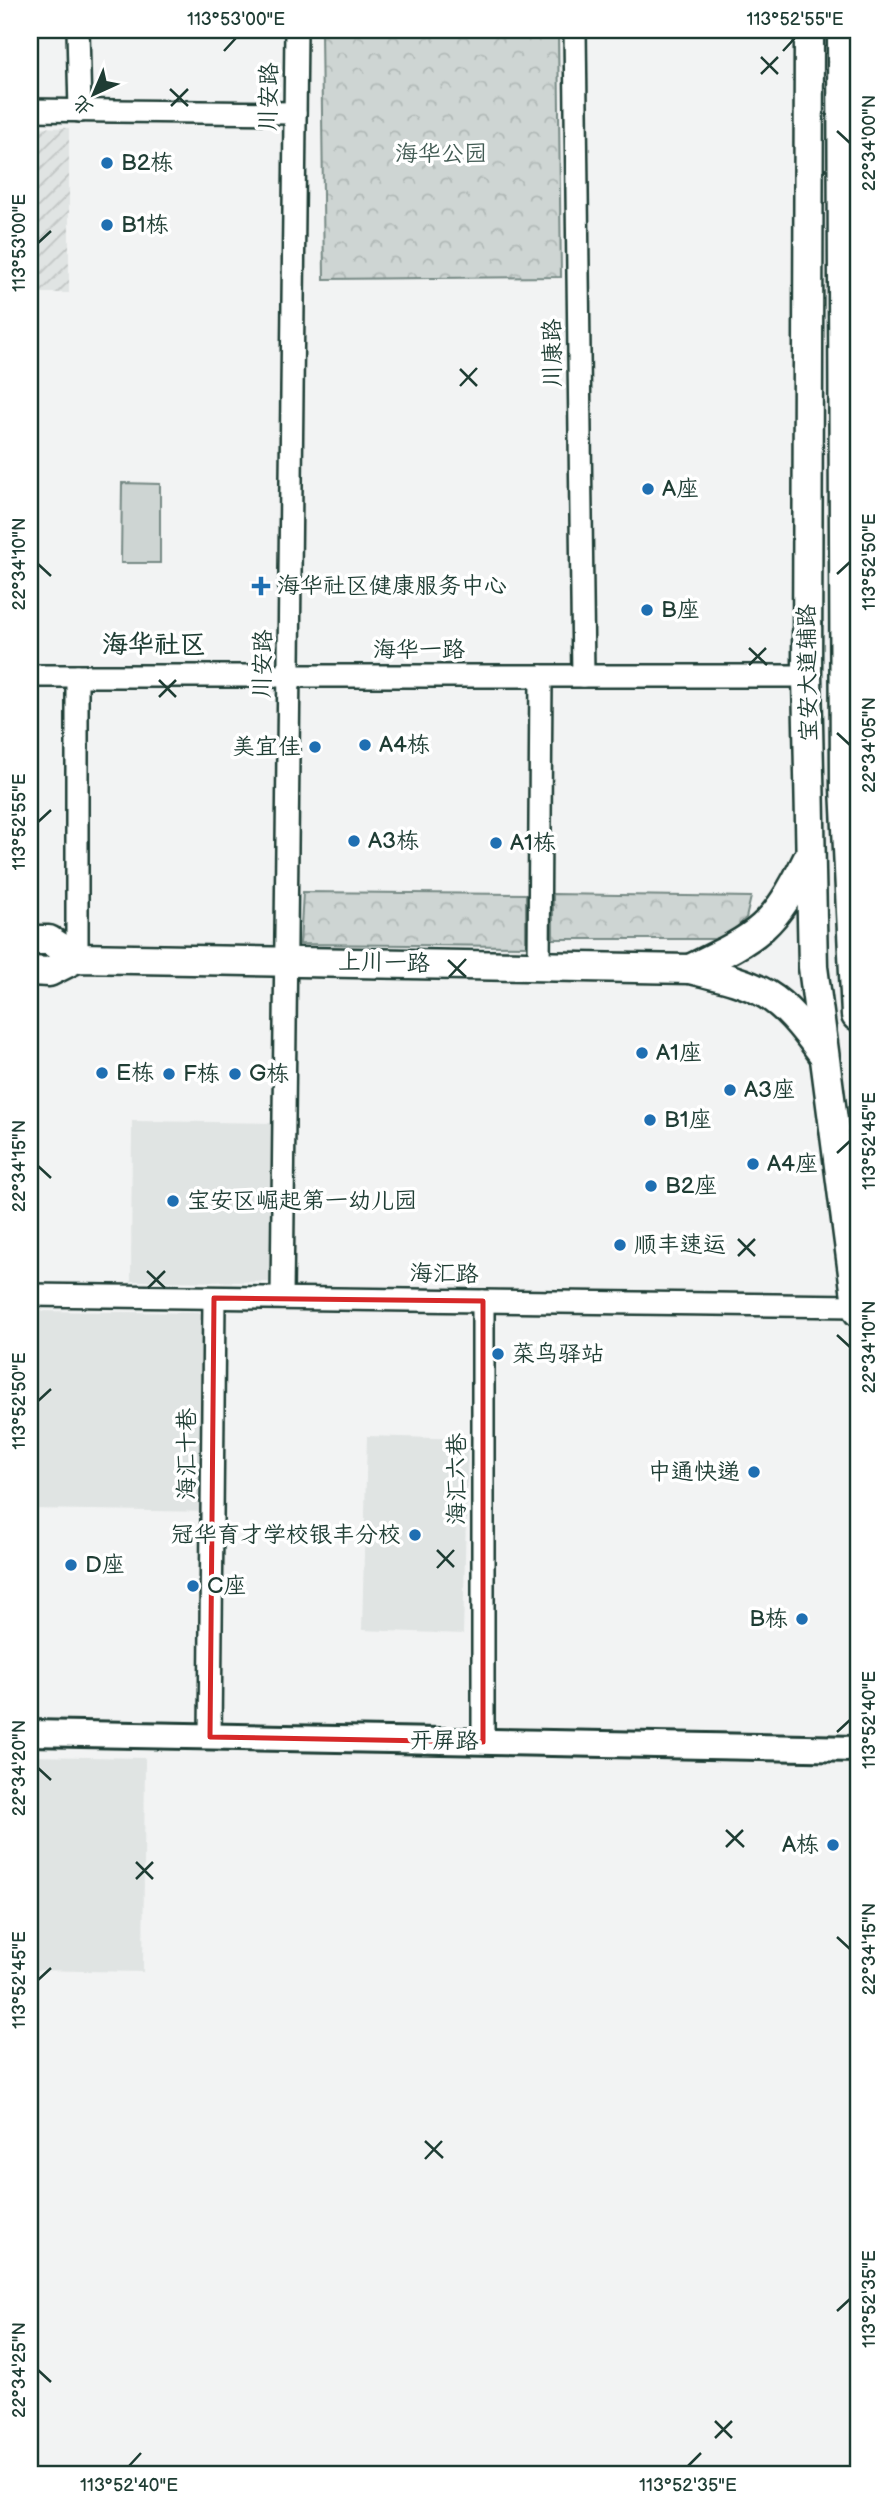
<svg xmlns="http://www.w3.org/2000/svg" width="888" height="2504" font-family="'Balsamiq Sans','LXGW WenKai TC',sans-serif">
  <style>
    .built { fill: #e0e4e3 }
    .industrial { fill: url(#industrial-furrows) }
    .forest { fill: url(#forest-crowns); stroke: #768984; stroke-width: 2 }
    .garden { fill: #ced5d3; stroke: #768984; stroke-width: 2 }
    .lines { fill: none; stroke-linecap: round; stroke-linejoin: round }
    .minor-casing { stroke: #1f3d34; stroke-width: 26 }
    .tertiary-casing { stroke: #1f3d34; stroke-width: 30 }
    .secondary-casing { stroke: #1f3d34; stroke-width: 33 }
    .primary-casing { stroke: #1f3d34; stroke-width: 37 }
    .minor { stroke: #fff; stroke-width: 21 }
    .tertiary { stroke: #fff; stroke-width: 24 }
    .secondary { stroke: #fff; stroke-width: 28 }
    .primary { stroke: #fff; stroke-width: 32 }
    .marked { fill: none; stroke: #d62828; stroke-width: 5; stroke-linejoin: round }
    .ticks { fill: none; stroke: #1f3d34; stroke-width: 2.5 }
    .poi-dot { fill: #1f6fb2; stroke: #fff; stroke-width: 2.5 }
    .labels { text-anchor: middle; dominant-baseline: central; stroke-width: 7; stroke-linejoin: round; paint-order: stroke }
    .street-label { font-size: 23px; fill: #1f3d34; stroke: #fff }
    .park-label { font-size: 23px; fill: #425b54; stroke: #fff }
    .poi-label { font-size: 23px; fill: #1f3d34; stroke: #fff; text-anchor: start }
    .quarter-label { font-size: 26px; font-weight: bold; fill: #1f3d34; stroke: #fff }
    .neatline { fill: none; stroke: #1f3d34; stroke-width: 2.5 }
    .ticks-label { font-size: 18px; text-anchor: middle; fill: #1f3d34 }
  </style>
  <defs>
    <pattern id="industrial-furrows" width="10" height="10" patternUnits="userSpaceOnUse" patternTransform="scale(1.75)"><rect width="10" height="10" fill="#e0e4e3"/><path d="M-1 1l2-2M0 10L10 0M9 11l2-2" fill="none" stroke="#c0c4c3"/></pattern>
    <pattern id="forest-crowns" width="20" height="18" patternUnits="userSpaceOnUse" patternTransform="scale(1.75)"><rect width="20" height="18" fill="#ced5d3"/><path d="M2 6a3 3 0 1 1 6 0M12 15a3 3 0 1 1 6 0" fill="none" stroke="#b0b8b6"/></pattern>
  </defs>
  <rect width="100%" height="100%" fill="#f2f3f3"/>
  <filter id="ink" filterUnits="userSpaceOnUse"><feTurbulence type="fractalNoise" baseFrequency=".0143" numOctaves="2"/><feDisplacementMap in="SourceGraphic" scale="14" xChannelSelector="R" yChannelSelector="G"/><feConvolveMatrix kernelMatrix="1 2 1 2 8 2 1 2 1" color-interpolation-filters="sRGB"/></filter>
  <g filter="url(#ink)">
    <g class="built">
      <path d="M132,1121l143,2 -1,159 -143,-1z"/>
      <path d="M30,1311l183,2 -1,199 -182,-3z"/>
      <path d="M367,1436l101,3 -5,195 -101,-4z"/>
      <path d="M30,1756l115,2 -2,214 -113,-2z"/>
    </g>
    <path class="industrial" d="M30,127l39,1v165h-39z"/>
    <g class="forest">
      <path d="M321,30h237l3,247 -237,2z"/>
      <path d="M303,892l223,2v52l-226,-2z"/>
      <path d="M553,894l198,3 -5,21 -21,21h-172z"/>
    </g>
    <path class="garden" d="M122,483l38,1v79h-39z"/>
    <g class="lines">
      <g class="minor-casing">
        <g id="minor">
          <path d="M78,30l2,81"/>
          <path d="M575,30l8,646"/>
          <path d="M30,110l265,3"/>
          <path d="M30,676h777"/>
          <path d="M77,676v282"/>
          <path d="M539,966l2,-290"/>
          <path d="M30,1295l827,11"/>
          <path d="M282,1298l14,-1268"/>
          <path d="M483,1301v441"/>
          <path d="M210,1737l4,-439"/>
        </g>
      </g>
      <g class="tertiary-casing">
        <path id="tertiary" d="M30,1733l828,16"/>
      </g>
      <g class="secondary-casing">
        <g id="secondary">
          <path d="M809,30l-2,646 6,291 45,345"/>
          <path d="M30,940h19l28,18"/>
          <path d="M690,969c70,-34 83,-40 118,-111"/>
          <path d="M30,971l19,1 28,-14 613,11c73,17 88,23 133,85"/>
        </g>
      </g>
      <g class="primary-casing">
        <path id="primary" d="M844,30l3,757 11,228"/>
      </g>
      <use href="#minor" class="minor"/>
      <use href="#tertiary" class="tertiary"/>
      <use href="#secondary" class="secondary"/>
      <use href="#primary" class="primary"/>
    </g>
  </g>
  <path class="marked" d="M214,1298l269,3v441l-273,-5z"/>
  <path class="ticks" d="M224,51l12,-13M783,51l12,-13M761,57l17,17M761,74l17,-17M170,89l18,17M171,106l17,-17M837,131l13,12M38,243l13,-12M460,369l17,17M460,386l17,-18M38,564l13,12M837,574l13,-12M749,648l18,17M749,665l17,-17M159,680l17,17M159,697l17,-17M837,733l13,12M38,822l13,-12M448,960l18,17M449,977l17,-18M837,1153l13,-12M38,1166l13,12M738,1239l17,17M738,1256l17,-17M147,1271l18,17M148,1288l17,-17M837,1335l13,12M38,1401l13,-12M437,1550l17,17M437,1568l17,-18M837,1732l13,-12M38,1768l13,12M726,1830l18,17M726,1847l17,-17M136,1862l17,17M136,1879l17,-17M837,1937l13,12M38,1980l13,-12M425,2141l18,17M425,2159l17,-18M837,2311l13,-12M38,2370l13,12M715,2421l17,17M715,2438l17,-17M129,2466l12,-13M688,2466l13,-13"/>
  <g class="poi-dot">
    <circle cx="107" cy="163" r="7"/>
    <circle cx="107" cy="225" r="7"/>
    <circle cx="648" cy="489" r="7"/>
    <path d="M257.5 575.5h7v7h7v7h-7v7h-7v-7h-7v-7h7z"/>
    <circle cx="647" cy="610" r="7"/>
    <circle cx="365" cy="745" r="7"/>
    <circle cx="315" cy="747" r="7"/>
    <circle cx="354" cy="841" r="7"/>
    <circle cx="496" cy="843" r="7"/>
    <circle cx="642" cy="1053" r="7"/>
    <circle cx="102" cy="1073" r="7"/>
    <circle cx="169" cy="1074" r="7"/>
    <circle cx="235" cy="1074" r="7"/>
    <circle cx="730" cy="1090" r="7"/>
    <circle cx="650" cy="1120" r="7"/>
    <circle cx="753" cy="1164" r="7"/>
    <circle cx="651" cy="1186" r="7"/>
    <circle cx="173" cy="1201" r="7"/>
    <circle cx="620" cy="1245" r="7"/>
    <circle cx="498" cy="1354" r="7"/>
    <circle cx="754" cy="1472" r="7"/>
    <circle cx="415" cy="1535" r="7"/>
    <circle cx="71" cy="1565" r="7"/>
    <circle cx="193" cy="1586" r="7"/>
    <circle cx="802" cy="1619" r="7"/>
    <circle cx="833" cy="1845" r="7"/>
  </g>
  <g class="labels">
    <g class="street-label">
      <text transform="translate(269 97) rotate(-89)">川安路</text>
      <text transform="translate(553 353) rotate(-91)">川康路</text>
      <text x="419" y="650">海华一路</text>
      <text transform="translate(263 664) rotate(-89)">川安路</text>
      <text transform="translate(808 673) rotate(-91)">宝安大道辅路</text>
      <text transform="translate(384 963) rotate(1)">上川一路</text>
      <text transform="translate(444 1274) rotate(1)">海汇路</text>
      <text transform="translate(187 1454) rotate(-90)">海汇十巷</text>
      <text transform="translate(457 1479) rotate(-90)">海汇六巷</text>
      <text transform="translate(444 1741) rotate(1)">开屏路</text>
    </g>
    <g class="park-label">
      <text x="441" y="154">海华公园</text>
    </g>
    <g class="poi-label">
      <text x="121" y="163">B2栋</text>
      <text x="121" y="225">B1栋</text>
      <text x="662" y="489">A座</text>
      <text x="277" y="586">海华社区健康服务中心</text>
      <text x="661" y="610">B座</text>
      <text x="379" y="745">A4栋</text>
      <text x="301" y="747" text-anchor="end">美宜佳</text>
      <text x="368" y="841">A3栋</text>
      <text x="510" y="843">A1栋</text>
      <text x="656" y="1053">A1座</text>
      <text x="116" y="1073">E栋</text>
      <text x="183" y="1074">F栋</text>
      <text x="249" y="1074">G栋</text>
      <text x="744" y="1090">A3座</text>
      <text x="664" y="1120">B1座</text>
      <text x="767" y="1164">A4座</text>
      <text x="665" y="1186">B2座</text>
      <text x="187" y="1201">宝安区崛起第一幼儿园</text>
      <text x="634" y="1245">顺丰速运</text>
      <text x="512" y="1354">菜鸟驿站</text>
      <text x="740" y="1472" text-anchor="end">中通快递</text>
      <text x="401" y="1535" text-anchor="end">冠华育才学校银丰分校</text>
      <text x="85" y="1565">D座</text>
      <text x="207" y="1586">C座</text>
      <text x="788" y="1619" text-anchor="end">B栋</text>
      <text x="819" y="1845" text-anchor="end">A栋</text>
    </g>
    <g class="quarter-label">
      <text x="154" y="645">海华社区</text>
    </g>
  </g>
  <rect width="888" height="2504" fill="none" stroke="#fff" stroke-width="77"/>
  <g transform="translate(94 94) rotate(224)" stroke="#ffffff" stroke-width="5" paint-order="stroke">
  <path d="M0-5L12 26L0 18L-12 26Z" fill="#1f3d34"/>
  <text y="-10" font-size="19" font-weight="bold" text-anchor="middle" fill="#1f3d34">北</text>
  </g>
  <rect x="38" y="38" width="812" height="2428" class="neatline"/>
  <g class="ticks-label">
    <text x="236" y="25">113°53'00"E</text>
    <text x="795" y="25">113°52'55"E</text>
    <text transform="translate(869 143) rotate(-90)" y="6">22°34'00"N</text>
    <text transform="translate(19 243) rotate(-90)" y="6">113°53'00"E</text>
    <text transform="translate(869 562) rotate(-90)" y="6">113°52'50"E</text>
    <text transform="translate(19 564) rotate(-90)" y="6">22°34'10"N</text>
    <text transform="translate(869 745) rotate(-90)" y="6">22°34'05"N</text>
    <text transform="translate(19 822) rotate(-90)" y="6">113°52'55"E</text>
    <text transform="translate(869 1141) rotate(-90)" y="6">113°52'45"E</text>
    <text transform="translate(19 1166) rotate(-90)" y="6">22°34'15"N</text>
    <text transform="translate(869 1347) rotate(-90)" y="6">22°34'10"N</text>
    <text transform="translate(19 1401) rotate(-90)" y="6">113°52'50"E</text>
    <text transform="translate(869 1720) rotate(-90)" y="6">113°52'40"E</text>
    <text transform="translate(19 1768) rotate(-90)" y="6">22°34'20"N</text>
    <text transform="translate(869 1949) rotate(-90)" y="6">22°34'15"N</text>
    <text transform="translate(19 1980) rotate(-90)" y="6">113°52'45"E</text>
    <text transform="translate(869 2299) rotate(-90)" y="6">113°52'35"E</text>
    <text transform="translate(19 2370) rotate(-90)" y="6">22°34'25"N</text>
    <text x="129" y="2491">113°52'40"E</text>
    <text x="688" y="2491">113°52'35"E</text>
  </g>
</svg>
